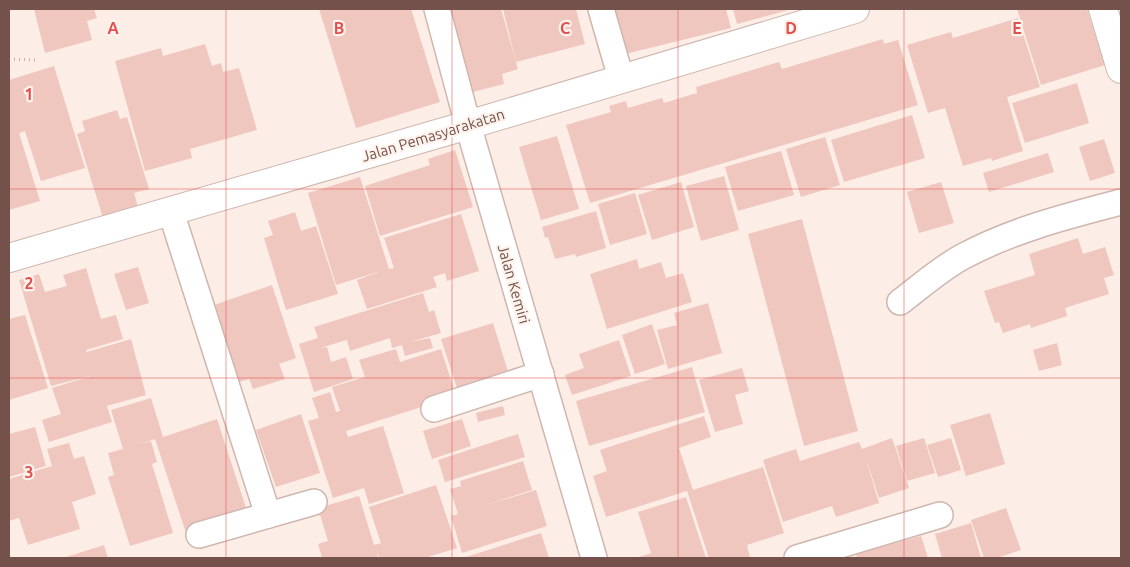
<svg xmlns="http://www.w3.org/2000/svg" width="1130" height="567" font-family="Ubuntu,sans-serif">
  <style>
    .building { fill: #f0c7be }
    .lines { fill: none; stroke-linecap: round; stroke-linejoin: round }
    .minor-casing { stroke: #cfb6af; stroke-width: 28 }
    .tertiary-casing { stroke: #cfb6af; stroke-width: 30 }
    .path { stroke: #d5aaa1; stroke-width: 3; stroke-dasharray: 1 4; stroke-linecap: butt }
    .minor { stroke: #fff; stroke-width: 25 }
    .tertiary { stroke: #fff; stroke-width: 28 }
    .grid { fill: none; stroke: #e1504f; stroke-width: 1; stroke-opacity: 0.55 }
    .labels { text-anchor: middle; dominant-baseline: central; stroke-width: 4.5; stroke-linejoin: round; paint-order: stroke }
    .street-label { font-size: 15px; fill: #74514b; stroke: #fef3ec }
    .grid-label { font-size: 16px; text-anchor: middle; font-weight: bold; fill: #e1504f; stroke: #fef3ec; stroke-width: 4.5; stroke-linejoin: round; paint-order: stroke }
  </style>
  <rect width="100%" height="100%" fill="#fceee6"/>
  <g class="building">
    <path d="M34,9h60l3,9 -10,3 5,19 -47,13z"/>
    <path d="M319,9h92l29,93 -84,26z"/>
    <path d="M441,9h60l17,60 -16,5 2,10 -39,10z"/>
    <path d="M503,9h73l9,35 -69,18z"/>
    <path d="M610,9h116l5,19 -110,27z"/>
    <path d="M733,9h59l-55,15z"/>
    <path d="M1017,9h70l18,56 -64,20z"/>
    <path d="M1018,18l22,69 -33,10 16,54 -31,10 -1,-3 -28,8 -18,-58 -17,5 -21,-68 44,-13 2,6z"/>
    <path d="M883,39l1,5 14,-4 20,65 -328,98 -24,-78 45,-13 -2,-6 17,-5 2,7 34,-10 2,5 33,-10 -1,-6 83,-25 3,7z"/>
    <path d="M205,44l7,22 9,-3 2,9 16,-4 18,62 -67,19 2,9 -47,13 -30,-110 46,-13 2,8z"/>
    <path d="M54,66l31,102 -44,13 -16,-50 -6,2 21,68 -31,9v-130z"/>
    <path d="M1077,83l12,40 -64,20 -13,-40z"/>
    <path d="M117,110l3,9 7,-2 22,72 -15,4 4,14 -35,11 -26,-84 8,-3 -3,-10z"/>
    <path d="M912,115l13,43 -81,24 -13,-42z"/>
    <path d="M557,136l22,73 -38,11 -22,-73z"/>
    <path d="M825,137l15,48 -39,12 -15,-48z"/>
    <path d="M1104,139l11,34 -25,8 -11,-34z"/>
    <path d="M455,150l18,57 -93,29 -15,-50 65,-21 -2,-6z"/>
    <path d="M781,151l13,44 -56,16 -13,-44z"/>
    <path d="M1048,153l6,19 -65,20 -6,-19z"/>
    <path d="M724,176l15,54 -38,11 -15,-55z"/>
    <path d="M360,177l29,92 5,-1 -10,-30 77,-24 18,57 -32,10 -2,-8 -12,4 4,10 -70,22 -10,-29 24,-9 -45,14 -28,-92z"/>
    <path d="M681,182l13,45 -42,13 -14,-45z"/>
    <path d="M941,182l13,41 -35,10 -12,-41z"/>
    <path d="M635,193l12,41 -37,11 -12,-41z"/>
    <path d="M596,211l10,37 -30,9 -1,-3 -20,5 -7,-22 -3,1 -3,-11z"/>
    <path d="M295,212l6,19 15,-5 22,68 -52,16 -22,-72 9,-3 -5,-14z"/>
    <path d="M802,219l56,212 -54,15 -56,-212z"/>
    <path d="M1078,238l5,16 22,-7 9,28 -10,3 5,16 -44,14 2,8 -36,12 -1,-4 -27,9 -4,-11 -4,1 -11,-32 51,-16 -6,-21z"/>
    <path d="M637,259l2,10 22,-7 5,16 17,-5 9,29 -85,27 -17,-55z"/>
    <path d="M138,267l11,36 -23,7 -12,-36z"/>
    <path d="M86,268l15,51 15,-4 7,24 -37,11 1,2 44,-13 15,56 -39,11 5,16 -63,20 -7,-22 19,-6 -9,-26 42,-13 -43,11 -32,-106 20,-6 6,18 22,-6 -4,-11z"/>
    <path d="M272,285l24,73 -17,6 6,15 -32,10 -4,-10 -13,4 -25,-77z"/>
    <path d="M423,293l6,19 5,-2 7,23 -31,9 20,-4 3,10 -28,8 -3,-11 -10,3 -2,-10 -40,13 -3,-11 -27,8 7,-1 4,15 15,-5 7,22 -39,13 -15,-48 19,-6 -4,-11z"/>
    <path d="M708,303l14,50 -54,16 -11,-39 20,-5 -3,-12z"/>
    <path d="M25,315l23,73 -39,12v-81z"/>
    <path d="M493,323l17,55 -51,16 -18,-55z"/>
    <path d="M652,324l13,40 -30,10 -13,-39z"/>
    <path d="M619,340l12,36 -59,19 -7,-20 19,-7 -5,-14z"/>
    <path d="M1057,343l5,22 -23,6 -6,-21z"/>
    <path d="M396,349l4,13 41,-13 15,47 -110,35 2,6 35,-11 21,67 -35,11 -5,-16 -31,10 -25,-77 11,-3 -7,-20 18,-6 6,20 4,-1 -8,-24 33,-10 -6,-17z"/>
    <path d="M692,367l13,45 -116,34 -13,-45z"/>
    <path d="M742,368l7,23 -14,4 8,29 -28,8 -16,-52z"/>
    <path d="M151,398l12,39 54,-18 32,98 -62,19 -32,-97 -16,5 12,-3 6,21 -5,2 21,69 -43,13 -22,-69 6,-2 -6,-22 15,-4 -12,-39z"/>
    <path d="M503,406l2,9 -27,7 -2,-9z"/>
    <path d="M990,413l15,51 -39,12 -16,-51z"/>
    <path d="M301,414l19,59 -44,14 -20,-57z"/>
    <path d="M704,416l7,21 -32,11 14,42 70,-23 21,66 -37,12 3,13h-41l-22,-67 -81,26 -13,-41 14,-5 -7,-21z"/>
    <path d="M462,419l9,27 -39,13 -9,-28z"/>
    <path d="M35,427l11,39 -37,11v-43z"/>
    <path d="M518,434l7,23 -80,25 -7,-22z"/>
    <path d="M892,438l17,50 -30,10 -14,-42 14,47 -43,14 -4,-11 -49,16 -20,-62 33,-11 4,12 59,-19 3,7z"/>
    <path d="M924,438l11,35 -28,8 -11,-35z"/>
    <path d="M951,438l10,32 -23,7 -11,-32z"/>
    <path d="M69,443l5,16 10,-3 12,38 -24,8 8,27 -52,16 -9,-27 -10,3v-42l43,-13 -5,-17z"/>
    <path d="M523,461l9,29 -49,16 53,-16 11,36 -85,27 -11,-37 7,-2 -8,-25 11,-3 -1,-5z"/>
    <path d="M436,485l21,63 -32,10h-46l-2,-7 1,7h-56l-4,-14 10,-3 -10,-33 41,-12 15,49 7,-2 -12,-36z"/>
    <path d="M686,497l20,61h-70l15,-5 -13,-41z"/>
    <path d="M1006,508l15,42 -24,8h-13l-13,-38z"/>
    <path d="M971,523l10,35h-39l-7,-24z"/>
    <path d="M541,533l8,25h-85l5,-2z"/>
    <path d="M921,536l7,22h-71l-1,-4z"/>
    <path d="M104,545l4,13h-45z"/>
  </g>
  <g class="lines">
    <g class="minor-casing">
      <g id="minor">
        <path d="M437,9l31,116 126,433"/>
        <path d="M601,9l20,69"/>
        <path d="M171,212l97,303"/>
        <path d="M900,302c20,-15 40,-33 62,-45 50,-27 105,-41 159,-55"/>
        <path d="M434,409l107,-35"/>
        <path d="M199,535l115,-33"/>
        <path d="M797,558l143,-43"/>
      </g>
    </g>
    <g class="tertiary-casing">
      <g id="tertiary">
        <path d="M1103,9l18,60"/>
        <path d="M9,258l459,-133 387,-116"/>
      </g>
    </g>
    <path class="path" d="M9,59l26,1"/>
    <use href="#minor" class="minor"/>
    <use href="#tertiary" class="tertiary"/>
  </g>
  <path class="grid" d="M226,9v549M452,9v549M678,9v549M904,9v549M9,189h1112M9,378h1112"/>
  <g class="labels">
    <g class="street-label">
      <text transform="translate(433 135) rotate(-17)">Jalan Pemasyarakatan</text>
      <text transform="translate(514 284) rotate(74)">Jalan Kemiri</text>
    </g>
  </g>
  <g class="grid-label">
    <text x="113" y="34">A</text>
    <text x="339" y="34">B</text>
    <text x="565" y="34">C</text>
    <text x="791" y="34">D</text>
    <text x="1017" y="34">E</text>
    <text x="29" y="100">1</text>
    <text x="29" y="289">2</text>
    <text x="29" y="478">3</text>
  </g>
  <rect width="1130" height="567" fill="none" stroke="#74514b" stroke-width="20"/>
</svg>
